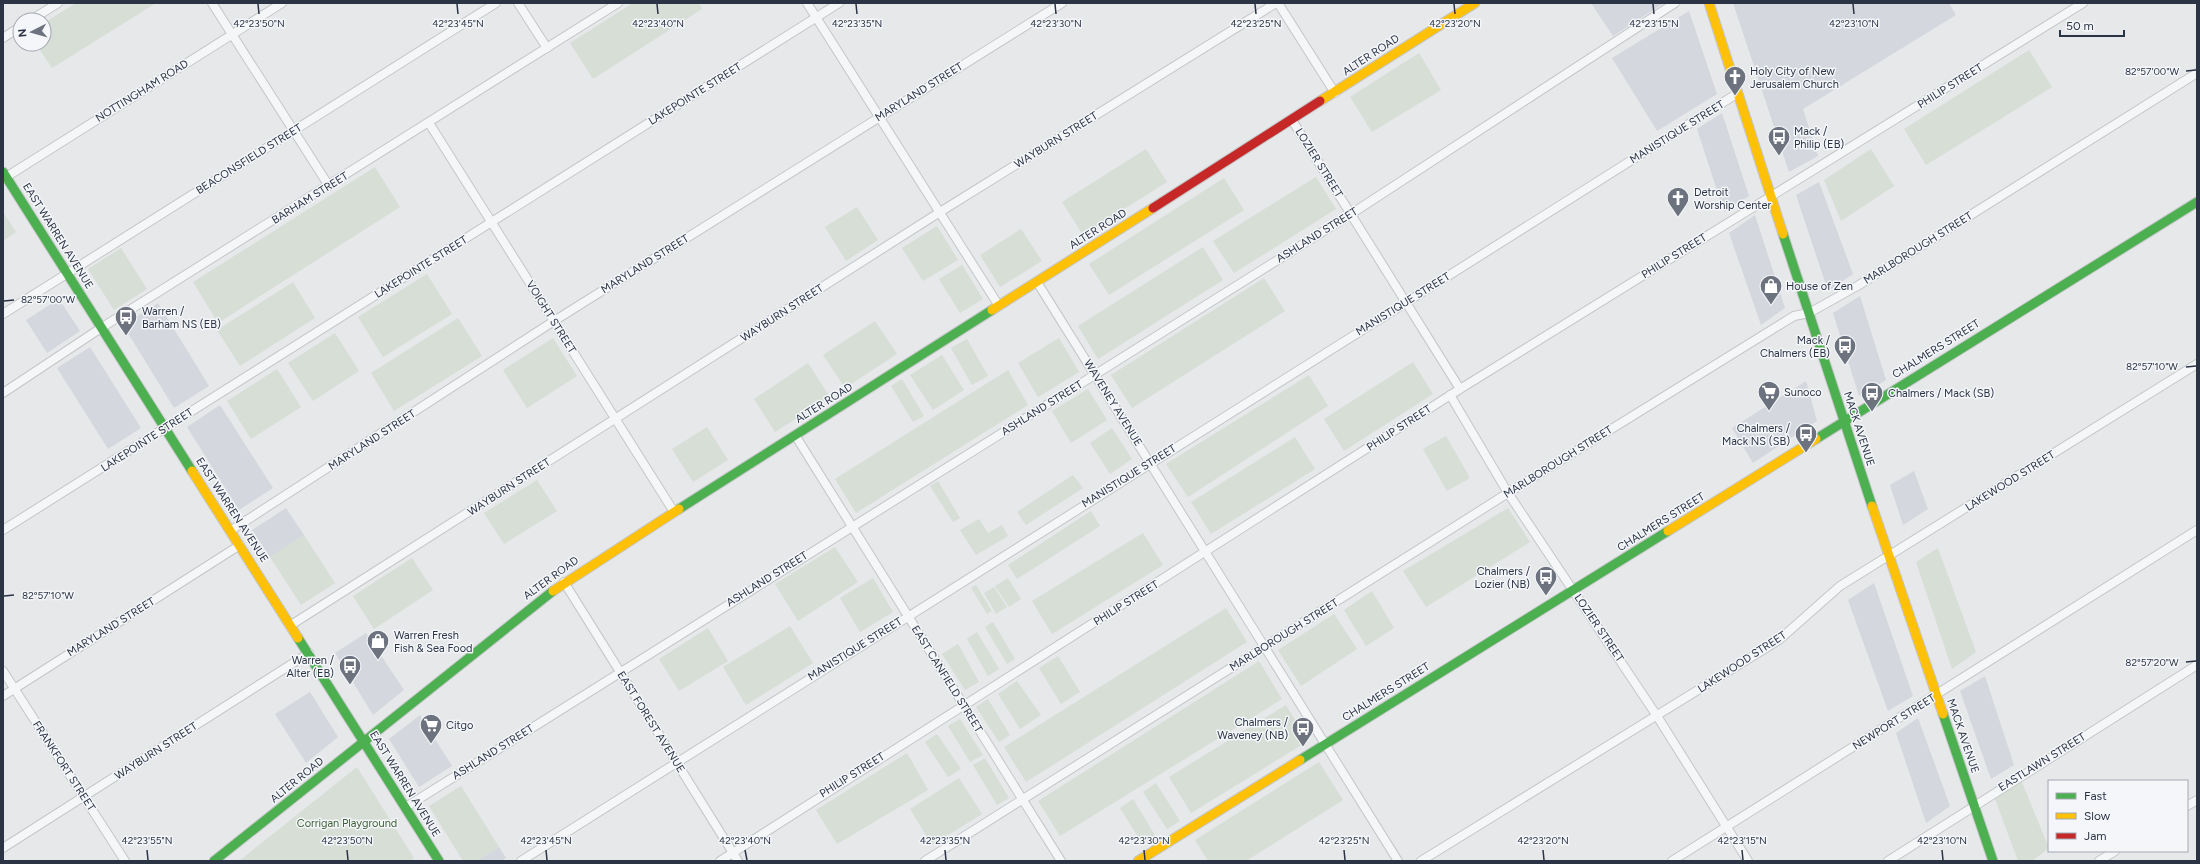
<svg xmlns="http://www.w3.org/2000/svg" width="2200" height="864" font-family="Figtree,sans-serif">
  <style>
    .built { fill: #d4d7dd }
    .green { fill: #d6ded6 }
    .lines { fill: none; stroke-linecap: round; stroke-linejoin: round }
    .street-casing { stroke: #c4c6c8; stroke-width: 10 }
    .fast-casing { stroke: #c4c6c8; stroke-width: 11 }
    .slow-casing { stroke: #c4c6c8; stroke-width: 11 }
    .jam-casing { stroke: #c4c6c8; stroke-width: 11 }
    .street { stroke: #f5f6f7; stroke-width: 8 }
    .fast { stroke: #4caf50; stroke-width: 9 }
    .slow { stroke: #ffc107; stroke-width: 9 }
    .jam { stroke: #c62828; stroke-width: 9 }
    .ticks { fill: none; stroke: #2b3445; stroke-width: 1.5 }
    .labels { text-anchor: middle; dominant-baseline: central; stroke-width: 3; stroke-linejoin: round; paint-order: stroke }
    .street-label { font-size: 11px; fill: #2b3445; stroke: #f4f6f9 }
    .poi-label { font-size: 11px; fill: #2b3445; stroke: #f4f6f9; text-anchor: start }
    .park-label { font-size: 11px; fill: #3f6138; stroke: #f4f6f9 }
    .ticks-label { font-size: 10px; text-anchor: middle; fill: #2b3445; stroke: #f4f6f9; stroke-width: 3; stroke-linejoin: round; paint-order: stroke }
  </style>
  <rect width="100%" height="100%" fill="#e6e8ea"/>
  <g class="built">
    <path d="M1591,3h73l-51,33z"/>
    <path d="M1733,3h216l7,12 -153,94 15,47 -29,16z"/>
    <path d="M1689,11l28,83 -60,37 -45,-73z"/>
    <path d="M1722,113l27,83 -25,16 -27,-83z"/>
    <path d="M1819,182l34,92 -25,17 -32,-96z"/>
    <path d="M1755,215l30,93 -24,17 -32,-92z"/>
    <path d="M1860,296l26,84 -27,16 -26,-83z"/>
    <path d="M59,299l21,32 -33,22 -21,-33z"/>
    <path d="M158,303l51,83 -35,22 -51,-83z"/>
    <path d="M90,347l51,81 -33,21 -51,-81z"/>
    <path d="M1806,381l11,40 -64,42 -21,-35z"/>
    <path d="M220,405l53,83 -34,22 -52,-83z"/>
    <path d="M1914,471l14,38 -25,16 -13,-40z"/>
    <path d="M286,508l18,27 -34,22 -18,-27z"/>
    <path d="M1874,583l39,113 -25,15 -40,-111z"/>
    <path d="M366,633l38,57 -31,25 -38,-62z"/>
    <path d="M1985,676l29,89 -23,14 -31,-88z"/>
    <path d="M310,692l28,45 -32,26 -31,-49z"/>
    <path d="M420,715l32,51 -33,21 -30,-48z"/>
    <path d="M1918,718l32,88 -24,17 -30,-90z"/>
    <path d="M499,847l7,11 -5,3h-25z"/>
  </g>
  <g class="green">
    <path d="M76,3h80l-104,65 -16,-24h8v-21z"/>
    <path d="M633,3h66l3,6 -109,70 -23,-36z"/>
    <path d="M2029,50l23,37 -126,78 -22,-36z"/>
    <path d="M1419,53l22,37 -69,42 -22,-35z"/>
    <path d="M1146,149l21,33 -84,53 -21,-33z"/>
    <path d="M1871,149l23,37 -53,35 -17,-41z"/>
    <path d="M375,167l25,40 -182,116 -25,-41z"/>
    <path d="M1316,177l20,32 -102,64 -21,-32z"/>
    <path d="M1224,178l20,32 -135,85 -20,-31z"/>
    <path d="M857,207l21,33 -32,21 -21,-34z"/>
    <path d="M3,212l13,20 -13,9z"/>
    <path d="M937,226l21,34 -35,21 -21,-33z"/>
    <path d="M1021,229l21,32 -42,26 -20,-32z"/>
    <path d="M1203,247l20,33 -125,79 -20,-33z"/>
    <path d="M121,248l26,41 -33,21 -26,-41z"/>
    <path d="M962,265l21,34 -23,14 -21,-34z"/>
    <path d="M427,274l25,40 -69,43 -25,-40z"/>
    <path d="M1264,278l21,33 -153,97 -21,-33z"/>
    <path d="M293,282l22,36 -75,48 -23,-36z"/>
    <path d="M458,318l24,38 -88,55 -23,-38z"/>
    <path d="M875,321l22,33 -52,34 -22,-33z"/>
    <path d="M335,333l24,38 -46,30 -25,-38z"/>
    <path d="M553,338l24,38 -50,32 -24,-38z"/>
    <path d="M1059,338l20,34 -41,25 -20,-34z"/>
    <path d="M967,339l21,37 -16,9 -21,-37z"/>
    <path d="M942,355l22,35 -31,20 -23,-35z"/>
    <path d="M1413,362l20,32 -89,57 -20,-32z"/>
    <path d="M808,363l22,34 -55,35 -21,-33z"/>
    <path d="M277,369l24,38 -50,32 -24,-38z"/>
    <path d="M1008,370l20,35 -172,108 -21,-34z"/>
    <path d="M1309,375l19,31 -140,91 -22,-33z"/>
    <path d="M902,379l22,37 -11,6 -22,-36z"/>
    <path d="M1088,389l19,31 -36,23 -19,-32z"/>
    <path d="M707,427l21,33 -35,22 -21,-33z"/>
    <path d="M1112,428l20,31 -22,15 -20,-31z"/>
    <path d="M1446,436l24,42 -23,13 -24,-42z"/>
    <path d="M1295,437l20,32 -104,65 -20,-32z"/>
    <path d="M1073,475l10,13 -57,37 -9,-13z"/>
    <path d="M537,480l20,31 -53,33 -20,-31z"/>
    <path d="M938,481l22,37 -7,4 -23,-36z"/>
    <path d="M1508,508l22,34 -104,65 -23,-36z"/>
    <path d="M1091,511l9,15 -83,53 -9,-14z"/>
    <path d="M979,519l9,14 14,-8 6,11 -32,19 -16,-25z"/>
    <path d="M1143,533l20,32 -111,69 -20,-33z"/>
    <path d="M304,535l31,48 -34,22 -31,-48z"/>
    <path d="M835,547l23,35 -60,39 -23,-37z"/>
    <path d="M1938,548l38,104 -24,17 -36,-107z"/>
    <path d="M412,558l21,32 -59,39 -21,-33z"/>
    <path d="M873,578l20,34 -33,20 -20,-34z"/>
    <path d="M1008,578l13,21 -12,8 -14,-21z"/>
    <path d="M976,585l16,26 -5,3 -16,-26z"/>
    <path d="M994,587l13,20 -11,7 -12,-21z"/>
    <path d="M1372,591l22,37 -28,18 -22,-36z"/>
    <path d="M1226,608l21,34 -221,140 -22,-35z"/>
    <path d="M1334,614l23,35 -56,37 -23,-36z"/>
    <path d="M993,622l22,37 -8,5 -22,-37z"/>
    <path d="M790,626l23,37 -67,42 -23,-38z"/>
    <path d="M708,628l20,33 -49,30 -20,-32z"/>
    <path d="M977,632l22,37 -11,7 -21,-37z"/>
    <path d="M958,644l21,38 -14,8 -23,-36z"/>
    <path d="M1058,656l22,36 -19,12 -22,-36z"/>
    <path d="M1259,661l23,38 -222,137 -22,-35z"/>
    <path d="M1017,681l24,34 -21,14 -22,-35z"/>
    <path d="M988,699l22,36 -11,7 -23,-35z"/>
    <path d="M1286,705l22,36 -117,72 -22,-36z"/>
    <path d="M960,719l23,36 -13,7 -22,-36z"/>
    <path d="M937,734l24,35 -13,8 -23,-35z"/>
    <path d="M907,753l21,37 -91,54 -21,-34z"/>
    <path d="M985,758l24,40 -12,7 -24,-40z"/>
    <path d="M1319,762l24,38 -97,61h-38l-13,-21z"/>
    <path d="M357,767l57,91 -4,3h-171z"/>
    <path d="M959,778l23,36 -50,31 -22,-36z"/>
    <path d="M2021,780l28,68 -17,13h-14l-23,-62 2,-4z"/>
    <path d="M1156,783l24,38 -13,8 -24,-37z"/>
    <path d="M461,786l38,61 -23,14h-13l-34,-55z"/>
    <path d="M1133,799l23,38 -13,8 -23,-37z"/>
  </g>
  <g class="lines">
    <g class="street-casing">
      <g id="street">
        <path d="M212,3l117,183"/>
        <path d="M518,3l29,45"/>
        <path d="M807,3l192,303"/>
        <path d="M1278,3l57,90"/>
        <path d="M31,20l27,-17"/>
        <path d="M3,38l17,-11"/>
        <path d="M1292,120l168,269"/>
        <path d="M429,123l245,389"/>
        <path d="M3,179l279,-176"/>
        <path d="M1037,282l361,579"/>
        <path d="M3,314l493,-311"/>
        <path d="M3,393l98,-65 517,-325"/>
        <path d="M1450,395l58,98 149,223 91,145"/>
        <path d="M795,435l266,426"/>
        <path d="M3,530l836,-527"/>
        <path d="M230,531l324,-210 508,-318"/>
        <path d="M564,582l174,279"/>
        <path d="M291,625l649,-413 336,-209"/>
        <path d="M3,671l122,190"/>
        <path d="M3,696l237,-151"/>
        <path d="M2187,806l10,-6"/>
        <path d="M406,807l945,-593 324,-211"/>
        <path d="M3,848l306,-195"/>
        <path d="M521,861l1217,-768"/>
        <path d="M720,861l740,-472 623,-386"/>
        <path d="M925,861l583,-368 286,-177 15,-3 50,-28 338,-212"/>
        <path d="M1421,861l358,-221 61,-54 357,-222"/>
        <path d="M1672,861l525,-331"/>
        <path d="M1888,861l309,-196"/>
        <path d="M2099,861l16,-10"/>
      </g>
    </g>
    <g class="fast-casing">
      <g id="fast">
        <path d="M3,172l189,299"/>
        <path d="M1783,234l89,272"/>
        <path d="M1816,439l381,-237"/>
        <path d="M679,509l313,-199"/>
        <path d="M298,638l141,223"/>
        <path d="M1943,714l50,147"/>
        <path d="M1300,760l368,-229"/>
        <path d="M214,861l339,-270"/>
      </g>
    </g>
    <g class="slow-casing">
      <g id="slow">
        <path d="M1709,3l74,231"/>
        <path d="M1320,101l155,-98"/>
        <path d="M992,310l161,-102"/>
        <path d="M192,471l106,167"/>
        <path d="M1872,506l71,208"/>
        <path d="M1668,531l148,-92"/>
        <path d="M553,591l126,-82"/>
        <path d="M1138,861l162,-101"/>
      </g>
    </g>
    <g class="jam-casing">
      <path id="jam" d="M1153,208l167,-107"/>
    </g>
    <use href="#street" class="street"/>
    <use href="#fast" class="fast"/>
    <use href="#slow" class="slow"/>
    <use href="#jam" class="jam"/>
  </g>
  <path class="ticks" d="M258,4l1,10M457,4l1,10M657,4l1,10M856,4l1,10M1055,4l1,10M1255,4l1,10M1454,4l1,10M1653,4l1,10M1853,4l1,10M2186,71l10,-1M4,301l10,-1M2186,367l10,-1M4,596l10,-1M2186,662l10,-1M147,850l1,10M347,850l1,10M546,850l1,10M745,850l2,10M945,850l1,10M1144,850l1,10M1344,850l1,10M1543,850l1,10M1742,850l1,10M1942,850l1,10"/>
  <defs>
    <g id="church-pin" transform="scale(1.15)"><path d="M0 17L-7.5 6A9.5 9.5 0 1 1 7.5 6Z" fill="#6c737f" stroke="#f4f6f9"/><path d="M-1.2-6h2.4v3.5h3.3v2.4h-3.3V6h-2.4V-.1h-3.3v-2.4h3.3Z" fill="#fff"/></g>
    <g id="bus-pin" transform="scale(1.15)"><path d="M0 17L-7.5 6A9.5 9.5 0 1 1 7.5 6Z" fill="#6c737f" stroke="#f4f6f9"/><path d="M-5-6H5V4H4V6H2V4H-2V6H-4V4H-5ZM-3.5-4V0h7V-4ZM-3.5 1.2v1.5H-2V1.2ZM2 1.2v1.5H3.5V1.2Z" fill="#fff"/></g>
    <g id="shop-pin" transform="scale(1.15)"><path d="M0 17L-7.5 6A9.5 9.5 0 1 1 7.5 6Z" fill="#6c737f" stroke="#f4f6f9"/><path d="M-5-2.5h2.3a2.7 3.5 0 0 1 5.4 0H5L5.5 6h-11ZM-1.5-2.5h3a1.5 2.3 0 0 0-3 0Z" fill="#fff"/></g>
    <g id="supermarket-pin" transform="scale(1.15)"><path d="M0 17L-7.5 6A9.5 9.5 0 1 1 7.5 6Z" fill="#6c737f" stroke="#f4f6f9"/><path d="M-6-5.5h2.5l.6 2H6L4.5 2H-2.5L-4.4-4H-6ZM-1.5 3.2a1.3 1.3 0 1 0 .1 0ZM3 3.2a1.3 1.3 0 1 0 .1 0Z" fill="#fff"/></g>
  </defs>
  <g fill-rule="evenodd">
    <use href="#church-pin" x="1735" y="77"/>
    <use href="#bus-pin" x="1779" y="137"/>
    <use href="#church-pin" x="1678" y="198"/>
    <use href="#shop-pin" x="1771" y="286"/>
    <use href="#bus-pin" x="126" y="317"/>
    <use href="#bus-pin" x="1845" y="346"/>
    <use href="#supermarket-pin" x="1769" y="392"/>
    <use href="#bus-pin" x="1872" y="393"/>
    <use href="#bus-pin" x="1806" y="434"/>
    <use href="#bus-pin" x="1546" y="577"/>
    <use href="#shop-pin" x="378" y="641"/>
    <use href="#bus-pin" x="350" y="666"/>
    <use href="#supermarket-pin" x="431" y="725"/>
    <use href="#bus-pin" x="1303" y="728"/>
  </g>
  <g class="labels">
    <g class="street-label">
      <text transform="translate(1371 55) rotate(-33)">ALTER ROAD</text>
      <text transform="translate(1950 86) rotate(-32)">PHILIP STREET</text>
      <text transform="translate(142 91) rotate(-32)">NOTTINGHAM ROAD</text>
      <text transform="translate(919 92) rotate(-32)">MARYLAND STREET</text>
      <text transform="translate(695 94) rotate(-32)">LAKEPOINTE STREET</text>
      <text transform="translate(1677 132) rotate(-32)">MANISTIQUE STREET</text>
      <text transform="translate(1056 140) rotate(-32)">WAYBURN STREET</text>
      <text transform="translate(249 159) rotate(-32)">BEACONSFIELD STREET</text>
      <text transform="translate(1319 163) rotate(58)">LOZIER STREET</text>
      <text transform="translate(310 198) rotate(-32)">BARHAM STREET</text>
      <text transform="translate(1098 229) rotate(-32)">ALTER ROAD</text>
      <text transform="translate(1317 235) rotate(-32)">ASHLAND STREET</text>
      <text transform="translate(58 236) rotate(58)">EAST WARREN AVENUE</text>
      <text transform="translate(1918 248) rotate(-32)">MARLBOROUGH STREET</text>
      <text transform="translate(1674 256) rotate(-32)">PHILIP STREET</text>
      <text transform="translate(645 264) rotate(-32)">MARYLAND STREET</text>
      <text transform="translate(421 267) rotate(-32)">LAKEPOINTE STREET</text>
      <text transform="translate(1403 304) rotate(-32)">MANISTIQUE STREET</text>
      <text transform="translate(782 313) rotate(-33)">WAYBURN STREET</text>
      <text transform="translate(551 317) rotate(58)">VOIGHT STREET</text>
      <text transform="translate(1936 349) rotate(-32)">CHALMERS STREET</text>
      <text transform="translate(824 403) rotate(-32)">ALTER ROAD</text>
      <text transform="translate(1113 403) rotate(58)">WAVENEY AVENUE</text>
      <text transform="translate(1042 408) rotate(-32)">ASHLAND STREET</text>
      <text transform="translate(1399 428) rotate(-33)">PHILIP STREET</text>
      <text transform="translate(1859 429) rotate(72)">MACK AVENUE</text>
      <text transform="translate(147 440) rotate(-33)">LAKEPOINTE STREET</text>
      <text transform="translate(372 440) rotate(-33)">MARYLAND STREET</text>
      <text transform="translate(1558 462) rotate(-32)">MARLBOROUGH STREET</text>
      <text transform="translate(1129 476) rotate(-32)">MANISTIQUE STREET</text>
      <text transform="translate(2010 481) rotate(-32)">LAKEWOOD STREET</text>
      <text transform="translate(509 487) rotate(-33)">WAYBURN STREET</text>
      <text transform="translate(232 510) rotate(57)">EAST WARREN AVENUE</text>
      <text transform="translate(1661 522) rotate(-32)">CHALMERS STREET</text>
      <text transform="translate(551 578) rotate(-36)">ALTER ROAD</text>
      <text transform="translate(767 579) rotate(-32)">ASHLAND STREET</text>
      <text transform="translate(1126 603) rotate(-32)">PHILIP STREET</text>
      <text transform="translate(111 627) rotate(-32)">MARYLAND STREET</text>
      <text transform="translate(1599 628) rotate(56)">LOZIER STREET</text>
      <text transform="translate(1284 635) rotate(-32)">MARLBOROUGH STREET</text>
      <text transform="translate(855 649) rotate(-32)">MANISTIQUE STREET</text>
      <text transform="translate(1742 662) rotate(-33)">LAKEWOOD STREET</text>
      <text transform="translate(947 679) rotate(58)">EAST CANFIELD STREET</text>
      <text transform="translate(1386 692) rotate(-32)">CHALMERS STREET</text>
      <text transform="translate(651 722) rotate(58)">EAST FOREST AVENUE</text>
      <text transform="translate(1894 722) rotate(-32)">NEWPORT STREET</text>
      <text transform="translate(1963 736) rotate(71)">MACK AVENUE</text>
      <text transform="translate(156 751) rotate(-33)">WAYBURN STREET</text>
      <text transform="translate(493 752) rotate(-32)">ASHLAND STREET</text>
      <text transform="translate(2042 762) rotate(-32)">EASTLAWN STREET</text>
      <text transform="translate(64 766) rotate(57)">FRANKFORT STREET</text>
      <text transform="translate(852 775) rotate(-32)">PHILIP STREET</text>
      <text transform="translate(297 780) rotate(-39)">ALTER ROAD</text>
      <text transform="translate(405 784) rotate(58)">EAST WARREN AVENUE</text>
    </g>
    <g class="poi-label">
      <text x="1750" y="71">Holy City of New<tspan x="1750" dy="13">Jerusalem Church</tspan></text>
      <text x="1794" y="131">Mack /<tspan x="1794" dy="13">Philip (EB)</tspan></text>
      <text x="1694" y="192">Detroit<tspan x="1694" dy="13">Worship Center</tspan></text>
      <text x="1786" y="286">House of Zen</text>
      <text x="142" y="311">Warren /<tspan x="142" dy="13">Barham NS (EB)</tspan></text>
      <text x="1830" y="340" text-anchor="end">Mack /<tspan x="1830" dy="13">Chalmers (EB)</tspan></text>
      <text x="1784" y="392">Sunoco</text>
      <text x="1888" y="393">Chalmers / Mack (SB)</text>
      <text x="1790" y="428" text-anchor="end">Chalmers /<tspan x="1790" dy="13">Mack NS (SB)</tspan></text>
      <text x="1530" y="571" text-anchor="end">Chalmers /<tspan x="1530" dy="13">Lozier (NB)</tspan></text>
      <text x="394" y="635">Warren Fresh<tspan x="394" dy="13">Fish &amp; Sea Food</tspan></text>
      <text x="334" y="660" text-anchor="end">Warren /<tspan x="334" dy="13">Alter (EB)</tspan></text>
      <text x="1288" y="722" text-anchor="end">Chalmers /<tspan x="1288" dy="13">Waveney (NB)</tspan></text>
      <text x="446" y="725">Citgo</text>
    </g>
    <g class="park-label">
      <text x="347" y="823">Corrigan Playground</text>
    </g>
  </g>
  <g class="ticks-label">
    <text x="259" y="27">42°23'50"N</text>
    <text x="458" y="27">42°23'45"N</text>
    <text x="658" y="27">42°23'40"N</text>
    <text x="857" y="27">42°23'35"N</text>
    <text x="1056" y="27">42°23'30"N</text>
    <text x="1256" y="27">42°23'25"N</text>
    <text x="1455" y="27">42°23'20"N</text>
    <text x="1654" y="27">42°23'15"N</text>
    <text x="1854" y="27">42°23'10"N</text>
    <text x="2152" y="75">82°57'00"W</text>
    <text x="48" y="303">82°57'00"W</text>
    <text x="2152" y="370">82°57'10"W</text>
    <text x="48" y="599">82°57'10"W</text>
    <text x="2152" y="666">82°57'20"W</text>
    <text x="147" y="844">42°23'55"N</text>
    <text x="347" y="844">42°23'50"N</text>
    <text x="546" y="844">42°23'45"N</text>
    <text x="745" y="844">42°23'40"N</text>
    <text x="945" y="844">42°23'35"N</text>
    <text x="1144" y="844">42°23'30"N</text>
    <text x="1344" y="844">42°23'25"N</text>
    <text x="1543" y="844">42°23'20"N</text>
    <text x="1742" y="844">42°23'15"N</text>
    <text x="1942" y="844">42°23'10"N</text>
  </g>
  <rect width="2200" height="864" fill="none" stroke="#2b3445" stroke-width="8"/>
  <rect x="2048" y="780" width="140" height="72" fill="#f4f6f9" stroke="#a4a8b1"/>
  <rect x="2056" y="793" width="20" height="6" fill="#4caf50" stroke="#a4a8b1"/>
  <text x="2084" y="800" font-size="12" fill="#2b3445">Fast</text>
  <rect x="2056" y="813" width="20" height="6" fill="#ffc107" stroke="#a4a8b1"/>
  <text x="2084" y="820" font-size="12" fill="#2b3445">Slow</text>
  <rect x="2056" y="833" width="20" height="6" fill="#c62828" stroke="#a4a8b1"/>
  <text x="2084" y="840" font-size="12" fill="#2b3445">Jam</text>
  <g transform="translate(32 32) rotate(264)"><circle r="19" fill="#f4f6f9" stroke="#a4a8b1"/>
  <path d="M0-3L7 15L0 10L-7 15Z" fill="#6c737f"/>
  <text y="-6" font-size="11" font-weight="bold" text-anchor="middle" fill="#2b3445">N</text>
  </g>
  <path d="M2060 30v6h64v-6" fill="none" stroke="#2b3445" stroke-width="2"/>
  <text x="2066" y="30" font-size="12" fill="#2b3445" stroke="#f4f6f9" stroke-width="3" paint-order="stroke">50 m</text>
</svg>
